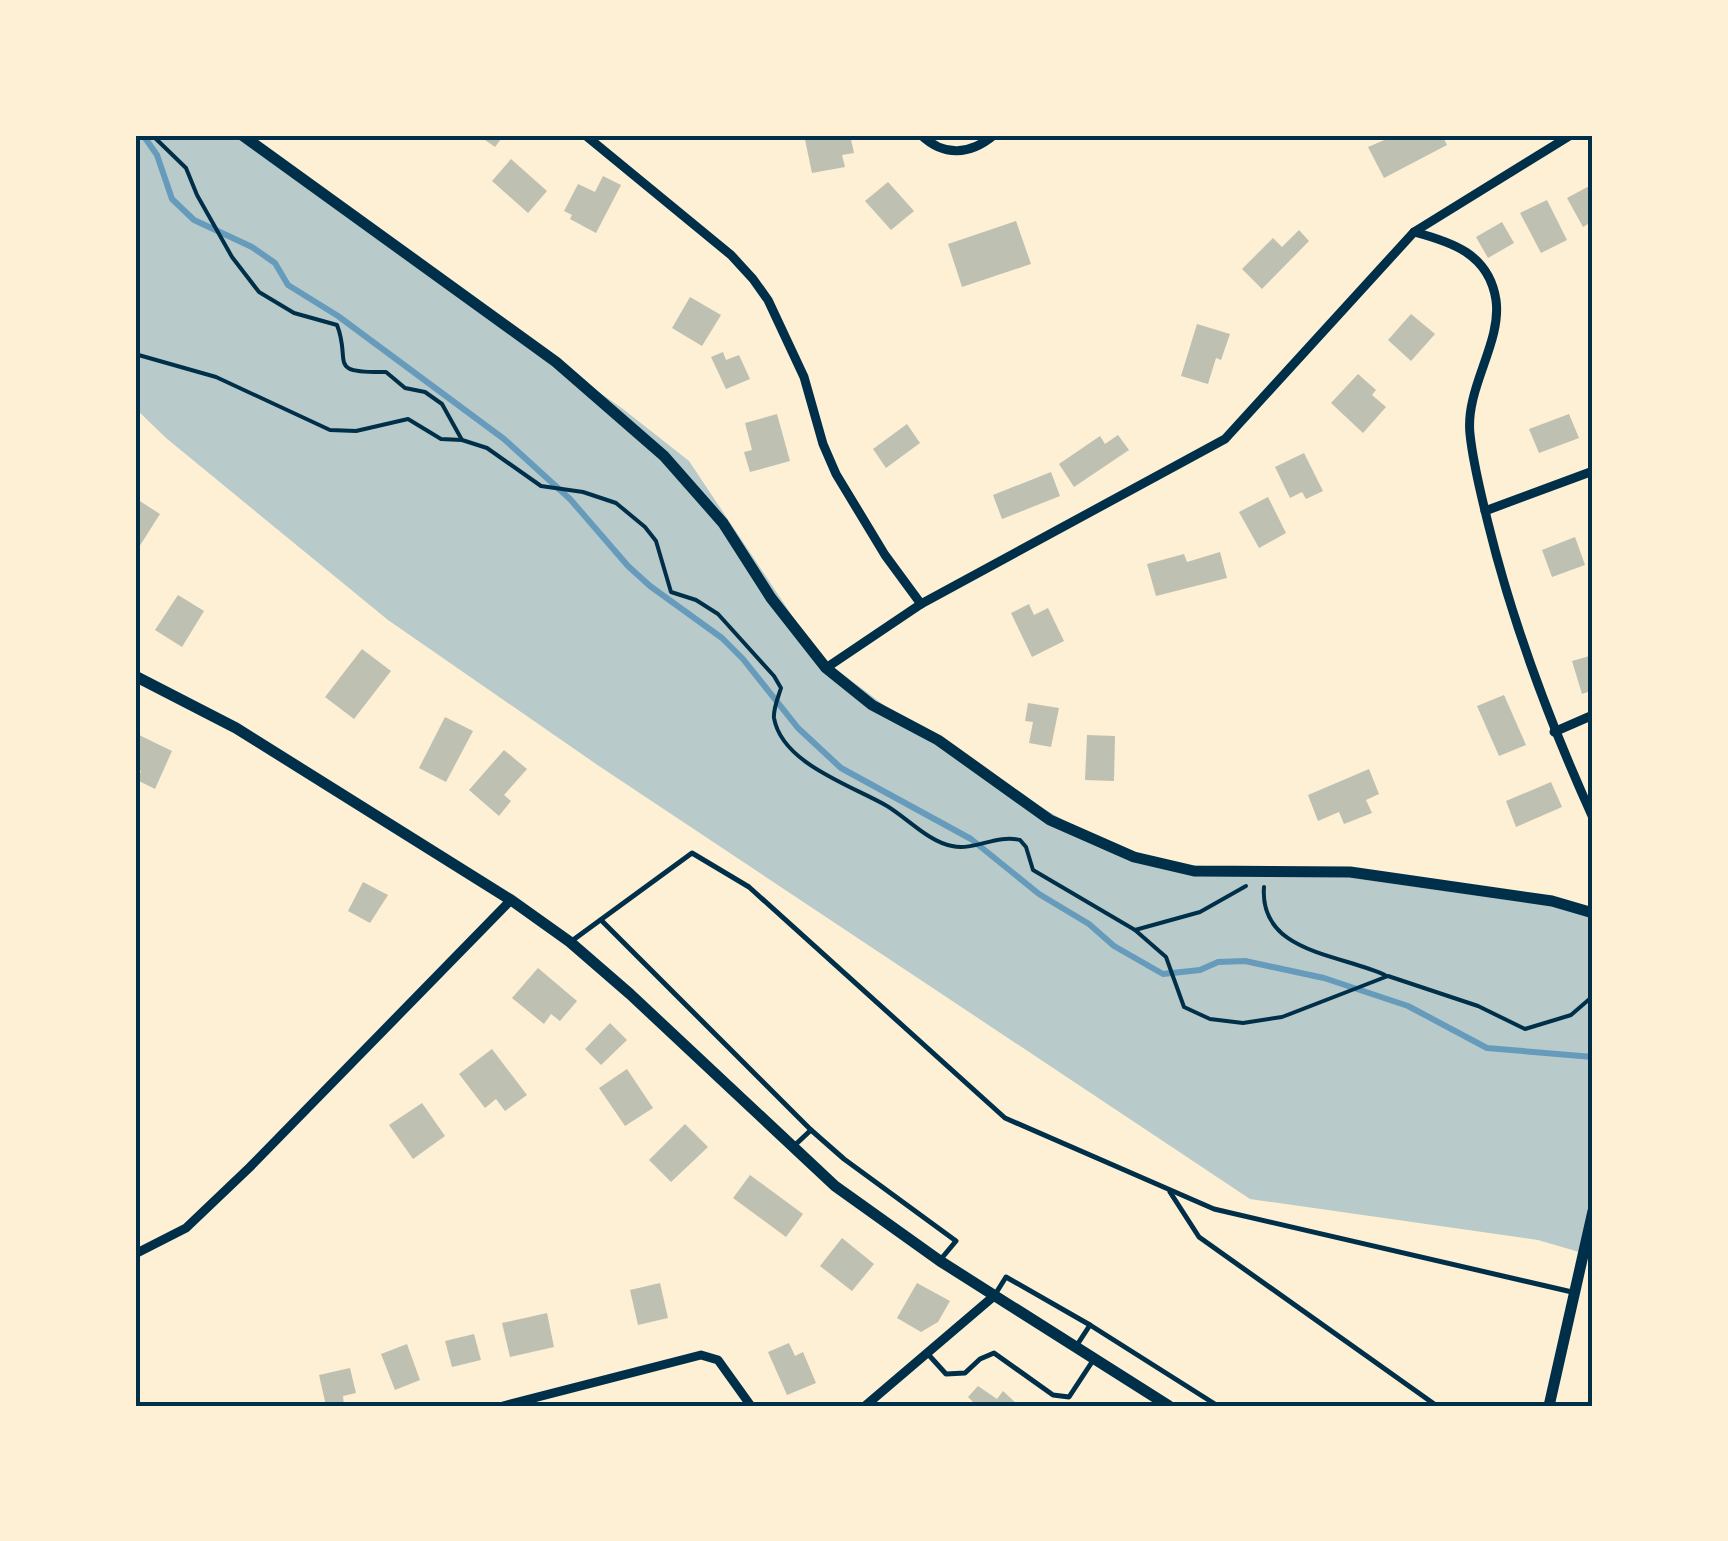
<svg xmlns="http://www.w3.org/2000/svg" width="1728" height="1541" font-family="Ubuntu,sans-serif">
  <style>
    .green { fill: #b9caca }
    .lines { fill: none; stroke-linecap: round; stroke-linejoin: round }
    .stream { stroke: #669bbc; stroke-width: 6 }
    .building { fill: #bec0b2 }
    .path { stroke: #003049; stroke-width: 4 }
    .service { stroke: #003049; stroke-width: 5 }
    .minor { stroke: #003049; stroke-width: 9 }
    .tertiary { stroke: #003049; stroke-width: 11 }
    .neatline { fill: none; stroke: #003049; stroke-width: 4 }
  </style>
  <rect width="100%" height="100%" fill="#fdf0d5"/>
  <path class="green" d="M135,135h113l175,134 200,140 66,52 130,195 124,94 194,113 212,9 244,41v343l-55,-16 -288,-41 -651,-433 -211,-146 -222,-182 -31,-30z"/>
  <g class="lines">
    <path class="stream" d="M143,135l14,20 15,44 22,21 58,27 23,16 13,22 50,31 166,123 66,60 58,67 22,20 72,52 21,21 55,69 43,40 130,71 68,55 50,30 25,22 49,28 37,-4 18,-8 27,-1 79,17 84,28 79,42 106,9"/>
  </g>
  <g class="building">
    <path d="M478,135h26l-9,12z"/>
    <path d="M804,135h46l4,18 -12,2 3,12 -33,6z"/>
    <path d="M1396,135h46l5,10 -63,33 -16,-31z"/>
    <path d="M511,159l36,32 -19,22 -36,-32z"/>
    <path d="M603,176l18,9 -25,48 -26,-14 2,-4 -8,-4 14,-27 17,8z"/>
    <path d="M888,182l26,29 -23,19 -26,-29z"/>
    <path d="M1593,184v37l-10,6 -16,-29z"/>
    <path d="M1547,200l20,40 -26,13 -21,-40z"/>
    <path d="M1016,221l15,43 -69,23 -14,-43z"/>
    <path d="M1502,222l12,21 -26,15 -12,-21z"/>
    <path d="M1299,230l10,11 -47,48 -20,-20 31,-31 9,9z"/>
    <path d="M690,297l31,18 -19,31 -30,-18z"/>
    <path d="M1411,314l24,20 -24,27 -23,-21z"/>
    <path d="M1197,324l33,10 -9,26 -5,-2 -8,26 -27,-8z"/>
    <path d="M723,352l3,8 13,-5 11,24 -24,10 -15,-32z"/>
    <path d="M1358,374l18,16 -4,5 14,12 -23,26 -32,-30z"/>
    <path d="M777,414l13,47 -40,11 -6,-20 8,-2 -7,-27z"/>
    <path d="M1569,414l10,24 -40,15 -10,-24z"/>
    <path d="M907,424l13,19 -34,25 -13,-19z"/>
    <path d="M1118,435l11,15 -55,37 -15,-23 41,-28 5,8z"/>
    <path d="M1304,453l19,38 -17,8 -4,-7 -12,6 -15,-31z"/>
    <path d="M1051,472l9,24 -58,23 -9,-24z"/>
    <path d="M1268,497l18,36 -27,15 -20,-36z"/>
    <path d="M135,498l25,16 -21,33 -4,-2z"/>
    <path d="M1575,537l10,28 -33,12 -10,-27z"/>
    <path d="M1220,552l7,26 -71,18 -9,-32 37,-10 3,8z"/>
    <path d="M178,595l26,16 -22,36 -27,-17z"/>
    <path d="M1029,604l5,11 14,-7 16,33 -32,16 -21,-44z"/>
    <path d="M362,649l29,22 -37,48 -29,-22z"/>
    <path d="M1593,655v35l-11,4 -10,-33z"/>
    <path d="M1504,695l22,50 -27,11 -22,-50z"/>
    <path d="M1028,703l31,5 -8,39 -22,-4 4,-21 -8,-1z"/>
    <path d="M445,717l28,14 -27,51 -27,-14z"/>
    <path d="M135,733l37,18 -17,38 -18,-9 4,-9 -6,-3z"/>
    <path d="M1087,735l28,1 -1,45 -29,-1z"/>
    <path d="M504,750l23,19 -23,26 7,6 -12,15 -30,-26z"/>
    <path d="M1369,769l10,25 -13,6 6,13 -28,11 -5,-12 -21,9 -10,-26z"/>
    <path d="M1551,782l11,25 -46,20 -10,-26z"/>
    <path d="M363,882l25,13 -18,28 -22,-12z"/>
    <path d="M538,968l39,33 -17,20 -9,-7 -7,10 -32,-26z"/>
    <path d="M610,1023l17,17 -26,25 -16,-16z"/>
    <path d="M492,1049l35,46 -22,16 -9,-12 -11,9 -26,-34z"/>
    <path d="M627,1069l26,39 -28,18 -26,-38z"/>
    <path d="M422,1103l23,33 -32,23 -24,-34z"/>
    <path d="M685,1124l23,23 -37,35 -22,-22z"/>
    <path d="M750,1175l53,39 -17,23 -53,-39z"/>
    <path d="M842,1238l32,26 -22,27 -32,-25z"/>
    <path d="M660,1283l8,35 -30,7 -8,-35z"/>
    <path d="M917,1283l33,18 -12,21 -17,10 -24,-14z"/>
    <path d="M547,1313l7,34 -44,10 -8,-34z"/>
    <path d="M474,1334l7,26 -29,7 -7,-26z"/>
    <path d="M789,1343l6,13 8,-4 13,31 -29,12 -19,-43z"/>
    <path d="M407,1344l13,36 -25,10 -14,-36z"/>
    <path d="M350,1368l6,25 -13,3 1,9 -18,1 -7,-31z"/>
    <path d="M978,1386l19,13 6,-8 16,15h-42l-9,-9z"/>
  </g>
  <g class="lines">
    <g class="path">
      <path d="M152,135l34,33 11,27 35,62 27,35 35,21 43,12c15,38 -12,48 49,47l19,16 20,4 17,12 20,36 25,8 54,38 42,6 33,11 29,24 11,14 15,51 25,8 22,14 56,62 7,12c-3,10 -8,21 -7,30 8,46 79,68 113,88 20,12 42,36 65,40 23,5 44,-12 68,-6l6,7 7,23 102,60 31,27 18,50 26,12 33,4 39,-6 106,-41 90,30 47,23 46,-14 22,-19"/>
      <path d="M135,354l81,23 114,53 26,1 52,-12 33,20 21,1"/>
      <path d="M1264,887c-5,66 76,67 121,88"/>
      <path d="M1135,930l65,-18 46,-26"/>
    </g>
    <g class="service">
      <path d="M601,920l210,210 33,29 112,82 -15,18"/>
      <path d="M573,940l119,-87 57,34 256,231 209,91 358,83"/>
      <path d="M795,1145l16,-15"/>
      <path d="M1170,1192l29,45 238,169"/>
      <path d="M996,1293l10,-16 84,48 -13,20"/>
      <path d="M1090,1325l128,81"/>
      <path d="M927,1353l19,21 19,-1 15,-14 14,-6 59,42 16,2 23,-35"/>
    </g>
    <g class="minor">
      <path d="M585,135l146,120 22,24 15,21 36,77 19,67 13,30 49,81 36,49"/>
      <path d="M921,135c23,22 49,20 73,0"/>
      <path d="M1414,232c38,10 75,22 82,68 6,43 -31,88 -26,134 3,30 11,60 18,89 25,102 62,200 105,295"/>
      <path d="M1485,511l108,-40"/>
      <path d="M826,668l95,-64 304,-165 189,-207 157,-97"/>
      <path d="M1554,732l39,-17"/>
      <path d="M135,1254l51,-26 64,-61 261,-267"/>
      <path d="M503,1406l198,-51 17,5 33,46"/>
      <path d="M865,1406l129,-110"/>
    </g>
    <g class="tertiary">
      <path d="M242,135l314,227 108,94 59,67 48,75 55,70 46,37 66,35 112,80 84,37 60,14 156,1 202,29 41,12"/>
      <path d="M135,676l101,52 275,172 59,42 60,52 205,192 105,75 229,145"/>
      <path d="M1549,1406l44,-195"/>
    </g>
  </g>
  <rect width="1728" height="1541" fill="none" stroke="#fdf0d5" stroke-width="275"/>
  <rect x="138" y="138" width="1452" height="1266" class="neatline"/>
</svg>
